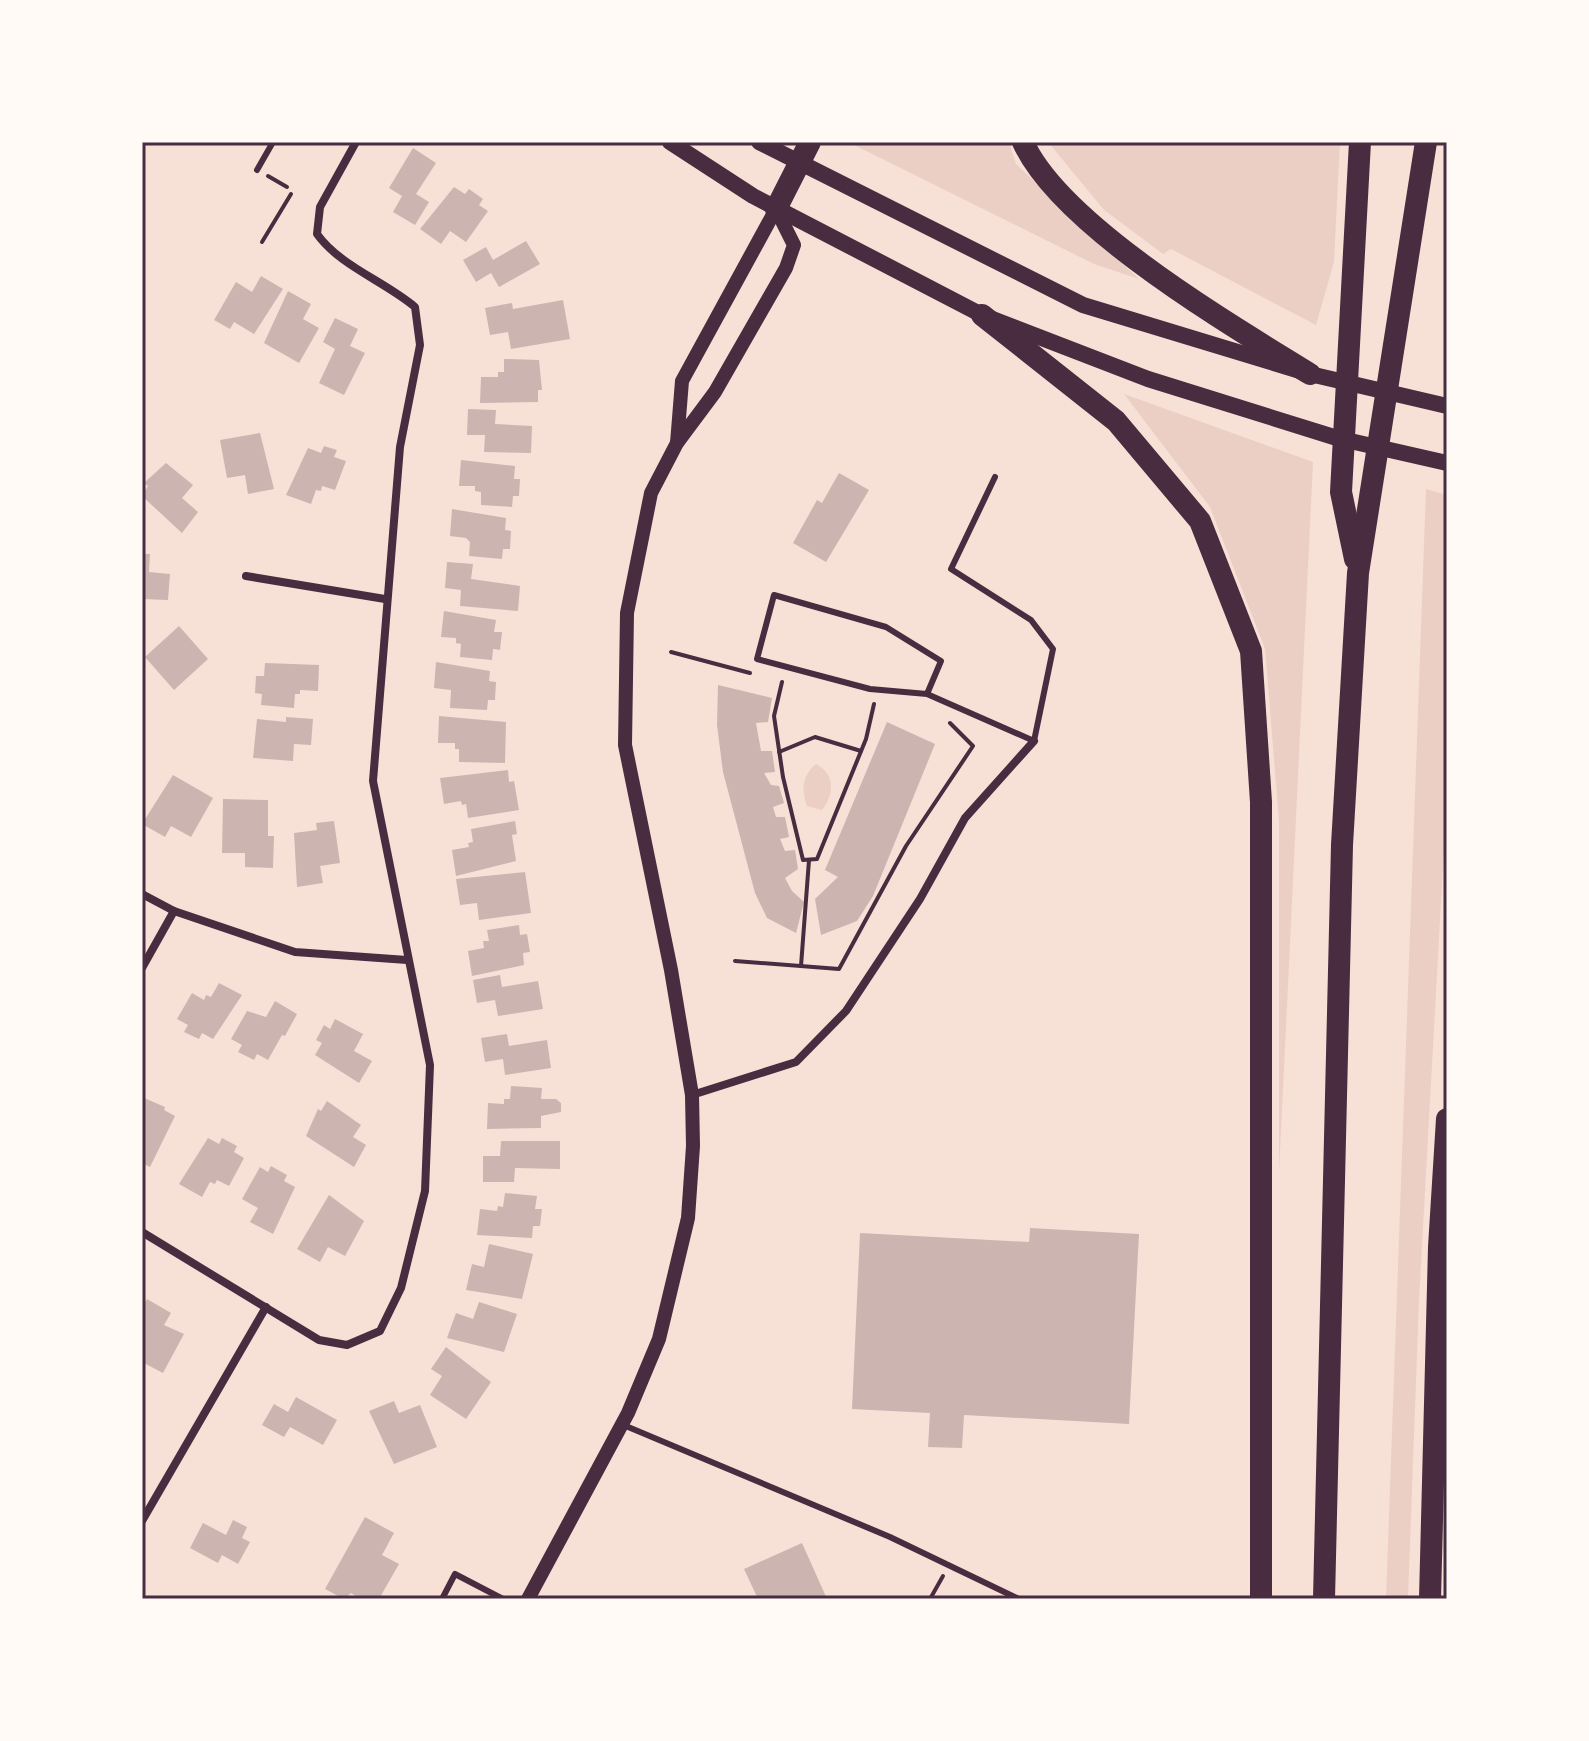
<svg xmlns="http://www.w3.org/2000/svg" width="1589" height="1741" font-family="Rubik,sans-serif">
  <style>
    .green { fill: #ebcfc5 }
    .building { fill: #ccb4b1 }
    .lines { fill: none; stroke-linecap: round; stroke-linejoin: round }
    .path { stroke: #4a2c40; stroke-width: 4 }
    .service { stroke: #4a2c40; stroke-width: 6 }
    .minor { stroke: #4a2c40; stroke-width: 8 }
    .tertiary { stroke: #4a2c40; stroke-width: 14 }
    .secondary { stroke: #4a2c40; stroke-width: 16 }
    .motorway { stroke: #4a2c40; stroke-width: 22 }
    .neatline { fill: none; stroke: #4a2c40; stroke-width: 3 }
  </style>
  <rect width="100%" height="100%" fill="#f7e1d7"/>
  <g class="green">
    <path d="M848,142h161l7,22 123,115 -45,-15z"/>
    <path d="M1048,142h292l-6,120 -18,63 -145,-76 -8,5 -59,-44z"/>
    <path d="M1124,394l189,68 -34,711v-352l-14,-172 -55,-142z"/>
    <path d="M1426,489l21,6v299l-28,506 -11,299h-22z"/>
    <path d="M816,764c20,11 18,30 6,46l-15,-4c-6,-17 -5,-30 9,-42z"/>
  </g>
  <g class="building">
    <path d="M413,148l23,15 -20,31 13,8 -14,23 -22,-13 9,-16 -13,-8z"/>
    <path d="M454,187l11,7 4,-5 14,10 -4,6 9,6 -22,31 -16,-11 -9,13 -21,-15z"/>
    <path d="M526,241l14,23 -41,23 -8,-14 -15,9 -13,-22 23,-13 7,13z"/>
    <path d="M261,276l22,13 -29,45 -20,-12 -4,7 -16,-9 22,-38 16,10z"/>
    <path d="M288,291l23,13 -8,15 16,9 -20,35 -35,-20z"/>
    <path d="M563,300l7,39 -59,10 -3,-17 -18,3 -5,-27 27,-5 1,6z"/>
    <path d="M335,318l23,11 -8,17 15,7 -21,42 -25,-12 16,-34 -12,-7z"/>
    <path d="M504,359l35,1 3,30h-4v12l-58,1 1,-26h17v-5h6z"/>
    <path d="M468,409l28,1 -1,14 37,2 -1,27 -47,-1 1,-17h-18z"/>
    <path d="M260,433l14,56 -26,5 -3,-19 -18,3 -7,-38z"/>
    <path d="M324,446l13,4 -3,7 12,4 -11,29 -13,-4 -1,5 -5,-1 -5,14 -25,-9 22,-47 13,5z"/>
    <path d="M461,460l54,6 -1,13h6l-1,17h-6l-1,11 -31,-2v-13l-6,-1v-5h-16z"/>
    <path d="M166,463l27,22 -11,13 16,14 -16,21 -40,-37 6,-10 -4,-3z"/>
    <path d="M839,473l30,17 -43,72 -33,-19 24,-43 5,3z"/>
    <path d="M452,509l54,9 -1,12 6,1 -1,18h-7l-1,10 -33,-3 1,-14 -4,-4 -16,-2z"/>
    <path d="M142,554h8l-1,18 21,2 -2,26 -26,-1z"/>
    <path d="M447,562l26,2 -2,15 49,7 -2,25 -58,-5 1,-16 -16,-2z"/>
    <path d="M444,611l52,9 -2,12h8l-2,18 -7,-1 -1,11 -32,-3 1,-13 -5,-1v-5l-15,-1z"/>
    <path d="M179,626l29,33 -34,31 -29,-33z"/>
    <path d="M436,662l54,9 -1,10 7,1 -1,18h-7l-1,10 -37,-2 1,-18 -17,-2z"/>
    <path d="M265,663l54,2 -1,26 -18,-1v4h-5l-1,14 -33,-3 1,-11 -7,-1 1,-17h8z"/>
    <path d="M718,685l54,13 -4,24 -12,1 5,28h11l3,21 -11,1 7,12 8,1 5,17 -11,4 3,10h9l4,20 -9,2 5,12 10,-1 3,19 -13,9 7,13 12,11 -8,31 -29,-15 -12,-25 -32,-121 -6,-47z"/>
    <path d="M439,716l67,6 -1,41 -46,-1v-13h-4v-6h-17z"/>
    <path d="M286,717l27,2 -2,26 -17,-1 -1,17 -40,-3 4,-39 29,3z"/>
    <path d="M887,722l48,22 -62,152 -16,25 -36,14 -6,-36 23,-22 -13,-7z"/>
    <path d="M508,770l1,12 5,-1 5,29 -51,8 -2,-14 -4,1 -1,-4 -17,3 -4,-26z"/>
    <path d="M173,775l40,23 -22,39 -20,-11 -6,11 -23,-13z"/>
    <path d="M223,799l45,1v36h6l-1,32 -28,-1v-14h-23z"/>
    <path d="M334,821l6,42 -20,3 3,17 -26,4 -3,-54 23,-3 -1,-7z"/>
    <path d="M515,821l2,13 -5,1 4,26 -60,15 -4,-26 17,-3 -1,-4 5,-1 -2,-13z"/>
    <path d="M525,872l6,41 -52,7 -2,-17 -17,2 -4,-26z"/>
    <path d="M519,925l1,10 7,-1 3,18 -7,1 1,12 -52,11 -4,-25 16,-3 -1,-7h6l-2,-11z"/>
    <path d="M500,975l2,12 36,-6 5,28 -45,7 -3,-16 -18,3 -4,-23z"/>
    <path d="M219,983l23,12 -29,44 -11,-6 -3,6 -15,-7 4,-7 -11,-6 15,-26 12,7 2,-5 5,2z"/>
    <path d="M275,1001l22,13 -12,22 -3,-1 -14,25 -11,-6 -3,6 -16,-8 4,-7 -11,-6 16,-28 19,6z"/>
    <path d="M335,1019l28,15 -9,17 18,10 -13,22 -44,-28 7,-12 -6,-3 8,-15 6,4z"/>
    <path d="M507,1034l2,12 38,-6 4,28 -46,7 -2,-16 -18,3 -4,-24z"/>
    <path d="M511,1086l31,2 -1,11h15l5,4v9l-20,4v12l-54,1 1,-26 16,1v-5h6z"/>
    <path d="M142,1097l23,10 -1,3 11,6 -25,51 -8,-4z"/>
    <path d="M327,1101l34,24 -8,12 13,8 -12,22 -48,-31 12,-27 3,2z"/>
    <path d="M208,1138l11,6 3,-6 15,8 -3,6 10,6 -15,28 -12,-6 -2,4 -5,-2 -8,15 -23,-13z"/>
    <path d="M501,1141h59v28l-45,-1 -1,14h-31v-26h17z"/>
    <path d="M271,1166l16,9 -3,6 11,6 -22,47 -23,-12 8,-14 -16,-9 18,-32 8,5z"/>
    <path d="M505,1193l32,3 -2,13h7l-2,17h-7l-1,12 -55,-3 3,-26 17,2 1,-5 5,1z"/>
    <path d="M329,1195l35,26 -19,35 -17,-9 -8,15 -23,-13z"/>
    <path d="M1030,1228l109,6 -10,190 -165,-9 -2,33 -34,-1 2,-34 -78,-4 8,-176 169,9z"/>
    <path d="M489,1244l44,10 -11,45 -56,-9 6,-26 12,3z"/>
    <path d="M147,1299l24,14 -7,12 20,9 -21,39 -21,-11v-54z"/>
    <path d="M479,1302l38,12 -13,38 -57,-14 9,-25 17,6z"/>
    <path d="M446,1347l45,35 -25,37 -36,-24 12,-19 -11,-7z"/>
    <path d="M296,1397l41,23 -14,25 -33,-18 -6,10 -22,-12 12,-21 14,8z"/>
    <path d="M394,1401l5,12 21,-8 17,42 -43,17 -25,-53z"/>
    <path d="M365,1517l29,16 -12,22 17,9 -20,35h-18l-10,-6 -7,6 -19,-10z"/>
    <path d="M233,1520l14,7 -5,11 8,4 -12,22 -16,-9 -4,8 -28,-15 13,-25 23,12z"/>
    <path d="M802,1543l25,56h-69l-14,-30z"/>
  </g>
  <g class="lines">
    <g class="path">
      <path d="M268,176l19,11"/>
      <path d="M262,242l29,-48"/>
      <path d="M671,652l79,21"/>
      <path d="M782,682l-8,34 9,61 20,83 14,-1 49,-120 8,-35"/>
      <path d="M779,752l36,-15 46,14"/>
      <path d="M735,961l104,8 67,-123 67,-100 -23,-23"/>
      <path d="M801,966l8,-106"/>
      <path d="M930,1599l13,-23"/>
    </g>
    <g class="service">
      <path d="M257,170l16,-28"/>
      <path d="M927,694l14,-33 -55,-34 -112,-32 -17,64 113,30 57,5 107,47 19,-92 -22,-29 -80,-51 44,-92"/>
      <path d="M621,1424l269,113 129,62"/>
      <path d="M442,1599l13,-25 48,25"/>
    </g>
    <g class="minor">
      <path d="M246,576l139,23"/>
      <path d="M142,894l32,17 121,41 112,8"/>
      <path d="M142,968l32,-57"/>
      <path d="M692,1095l104,-33 50,-51 74,-112 45,-81 69,-77"/>
      <path d="M142,1232l177,108 28,5 33,-14 21,-43 24,-97 5,-126 -57,-284 27,-334 20,-102 -5,-38c-31,-26 -75,-41 -98,-73l3,-27 36,-65"/>
      <path d="M142,1521l124,-214"/>
    </g>
    <g class="tertiary">
      <path d="M677,443l5,-62 94,-172"/>
      <path d="M528,1599l100,-186 31,-74 29,-121 5,-72 -1,-51 -21,-125 -46,-225 2,-132 24,-120 26,-50 38,-51 71,-124 8,-23 -18,-36"/>
    </g>
    <g class="secondary">
      <path d="M670,142l83,54 229,119 166,64 189,59 110,25"/>
      <path d="M759,142l324,163 227,69 137,32"/>
    </g>
    <g class="motorway">
      <path d="M1023,142c37,83 208,183 287,232"/>
      <path d="M776,209l34,-67"/>
      <path d="M982,315l134,106 84,100 51,130 10,151v797"/>
      <path d="M1355,559l-14,-67 19,-350"/>
      <path d="M1324,1599l18,-754 16,-272 68,-431"/>
      <path d="M1430,1599l9,-352 8,-128"/>
    </g>
  </g>
  <rect width="1589" height="1741" fill="none" stroke="#fffaf5" stroke-width="288"/>
  <rect x="144" y="144" width="1301" height="1453" class="neatline"/>
</svg>
